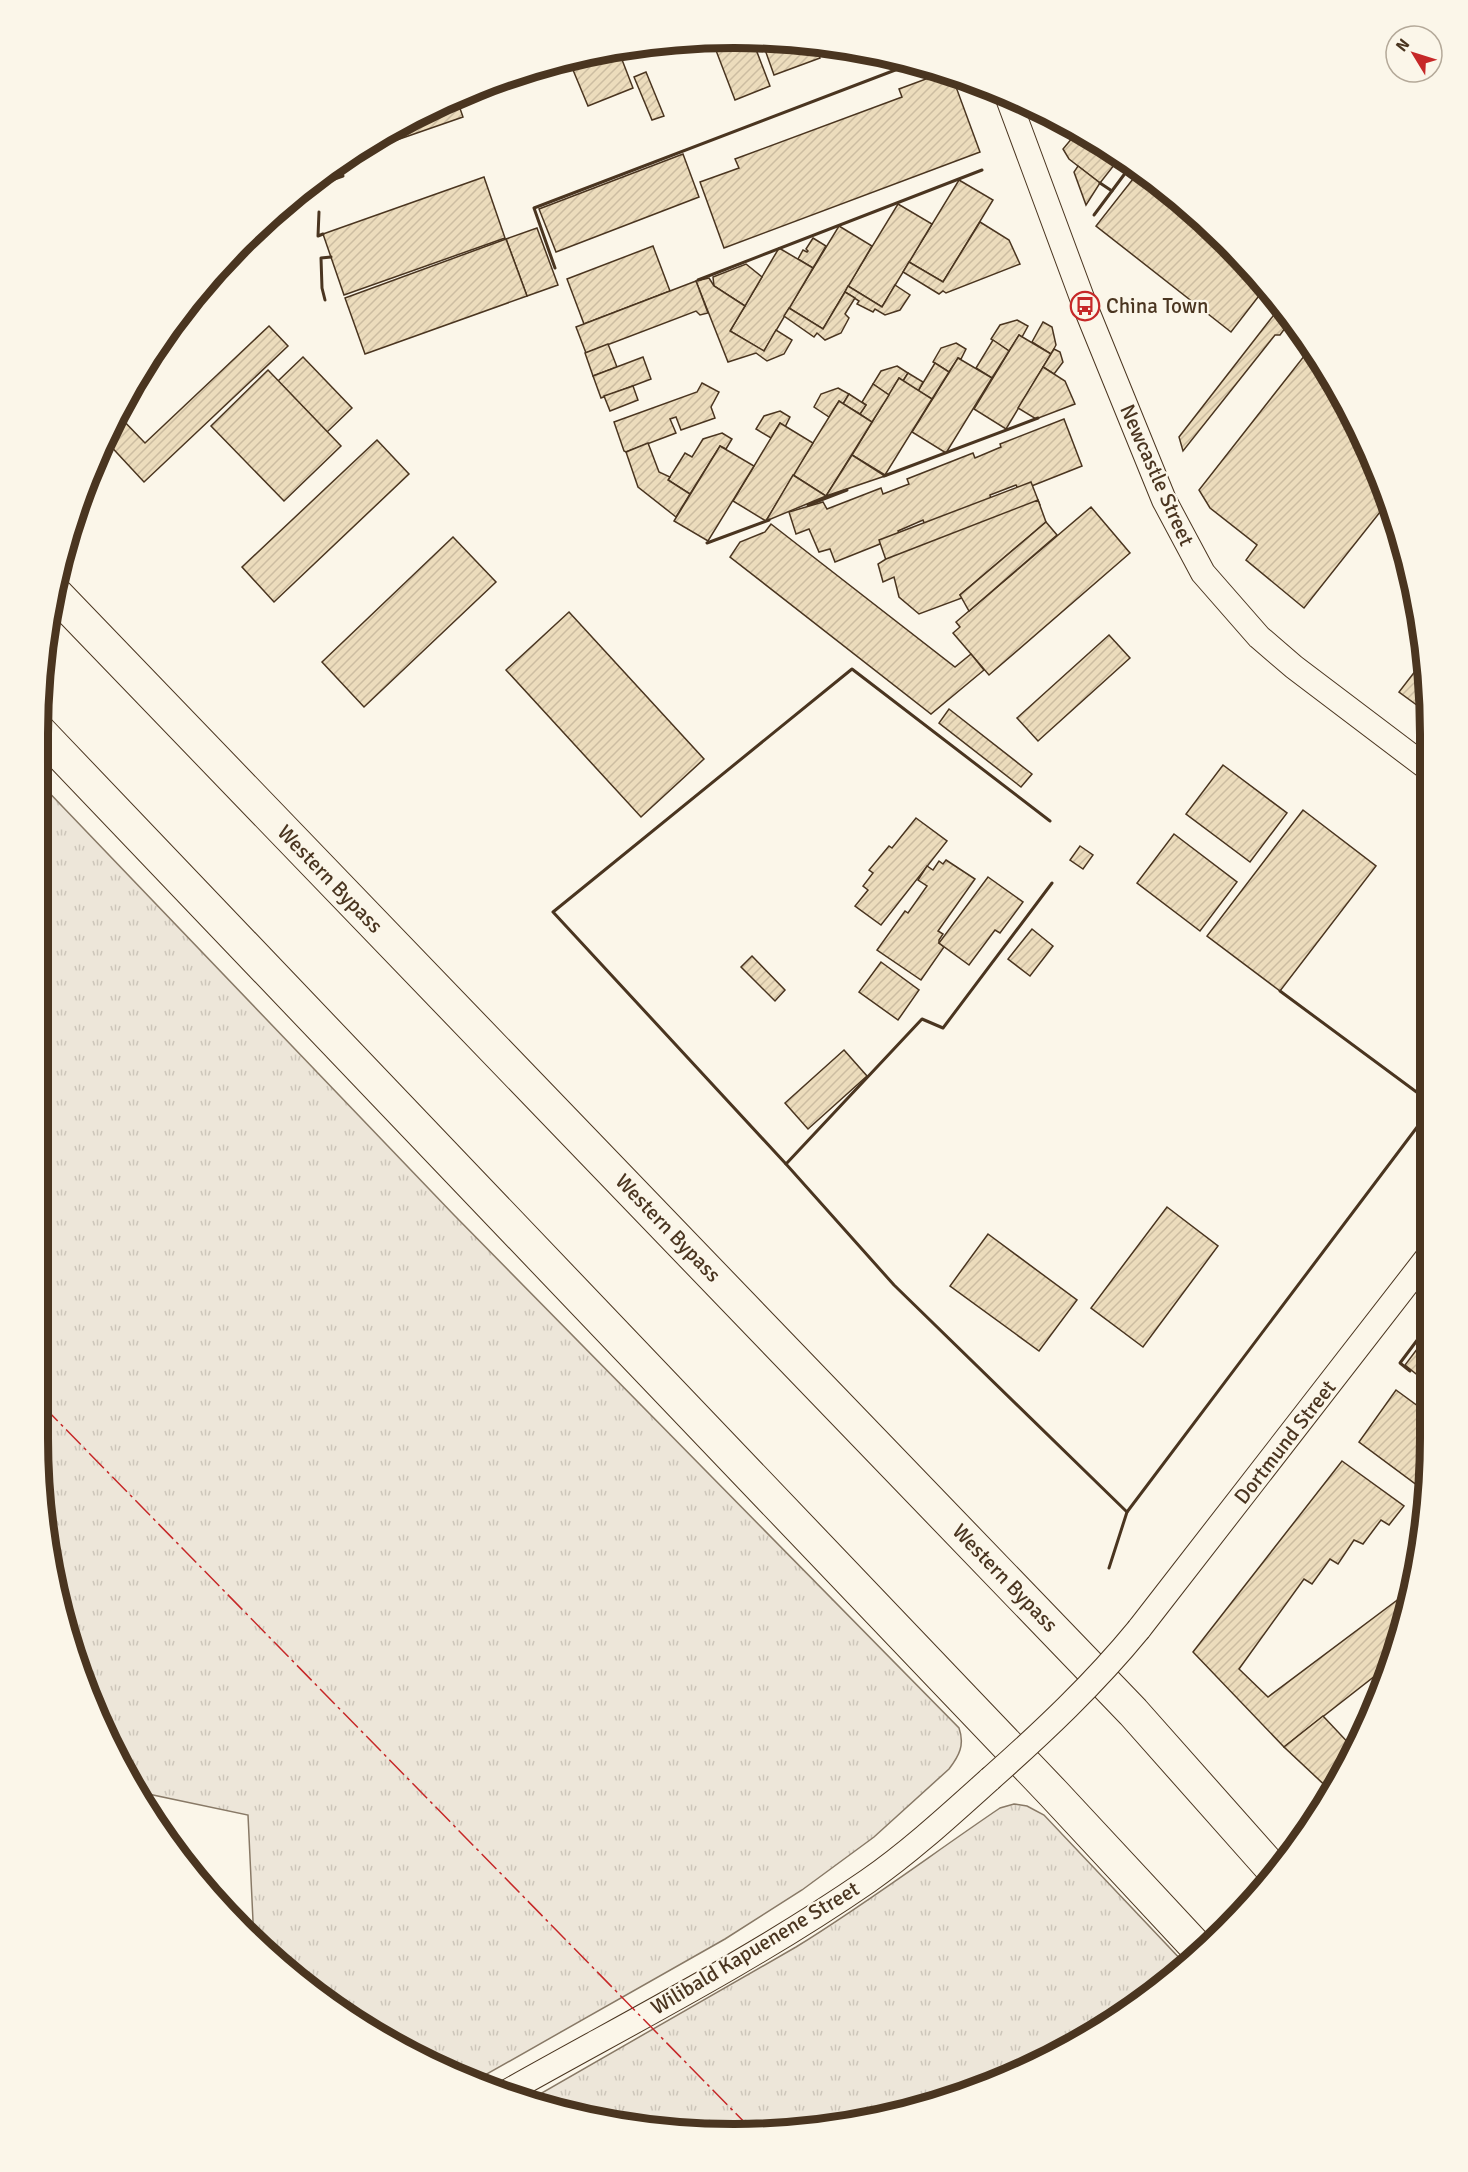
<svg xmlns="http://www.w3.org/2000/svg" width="1468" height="2172" font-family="Signika,sans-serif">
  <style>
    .grass { fill: url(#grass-tufts); stroke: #887966; stroke-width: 1.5 }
    .building { fill: url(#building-hatch); stroke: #4a3520; stroke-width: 1.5 }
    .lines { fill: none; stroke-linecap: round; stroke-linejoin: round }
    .minor-casing { stroke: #4a3520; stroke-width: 26 }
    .highway-casing { stroke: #4a3520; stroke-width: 35 }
    .minor { stroke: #fbf6e9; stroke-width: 24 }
    .highway { stroke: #fbf6e9; stroke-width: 33 }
    .minor-bridge-casing { stroke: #4a3520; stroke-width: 26; stroke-linecap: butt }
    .minor-bridge { stroke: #fbf6e9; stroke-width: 24 }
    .wall { stroke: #4a3520; stroke-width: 3 }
    .power { stroke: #c62828; stroke-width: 1.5; stroke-dasharray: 21 4.5 3 4.5; stroke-linecap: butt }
    .labels { text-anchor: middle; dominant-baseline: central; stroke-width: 4.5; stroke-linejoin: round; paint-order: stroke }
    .poi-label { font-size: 21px; fill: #4a3520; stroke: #fbf6e9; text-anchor: start }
    .street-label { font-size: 21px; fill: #4a3520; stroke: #fbf6e9 }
    .rim { fill: none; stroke: #4a3520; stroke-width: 8 }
  </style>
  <defs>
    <pattern id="grass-tufts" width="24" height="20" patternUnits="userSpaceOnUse" patternTransform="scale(1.5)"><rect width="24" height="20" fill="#ede6d9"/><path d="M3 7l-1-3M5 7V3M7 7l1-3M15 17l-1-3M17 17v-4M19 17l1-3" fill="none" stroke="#cdc6ba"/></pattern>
    <pattern id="building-hatch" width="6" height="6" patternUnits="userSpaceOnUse" patternTransform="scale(1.5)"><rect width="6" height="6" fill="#ecdcbc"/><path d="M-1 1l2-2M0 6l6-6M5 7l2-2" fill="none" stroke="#ccbda1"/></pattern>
  </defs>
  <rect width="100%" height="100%" fill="#fbf6e9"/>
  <g class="grass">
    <path d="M38,781l416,434 505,513c6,17 0,28 -10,41l-75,68 -72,53 -77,49 -254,144 -161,-93 -56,-48 -6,-127 -109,-23 -65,-130 -30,-133z"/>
    <path d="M1014,1804l13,2 17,9 140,148 -102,78 -124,56 -88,24 -182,12 -134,-22 -28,-9 270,-155c70,-43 136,-93 204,-139z"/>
  </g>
  <g class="building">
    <path d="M734,38l18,1 18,47 -35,14 -23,-60z"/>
    <path d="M756,40l14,1 -12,5z"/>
    <path d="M770,41l46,5 4,12 -46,17 -11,-31z"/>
    <path d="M619,52l14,36 -45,18 -15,-36z"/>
    <path d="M646,72l18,44 -12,4 -18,-43z"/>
    <path d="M942,73l10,3 28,76 -256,96 -24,-66 39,-14 -4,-9 167,-62 -3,-8z"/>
    <path d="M456,97l7,20 -121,42 5,-4z"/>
    <path d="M1080,133l42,22 -22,28 -31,-24 -6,-10 10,-12 4,3z"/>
    <path d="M683,154l16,43 -143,55 -17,-43z"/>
    <path d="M1078,166l22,17 -14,22 -12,-33z"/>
    <path d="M1140,170l86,71 39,47 -34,44 -135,-106z"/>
    <path d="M484,177l21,61 -161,57 -21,-61z"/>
    <path d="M959,180l34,20 -50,82 -34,-20z"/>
    <path d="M898,204l34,20 -50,83 -34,-21z"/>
    <path d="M980,222l29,18 11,24 -74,29 -3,-2 -4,3 -36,-22 6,-10 34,20z"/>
    <path d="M839,226l33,20 -49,83 -34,-21z"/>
    <path d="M537,228l21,57 -31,11 -21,-57z"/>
    <path d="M813,238l13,8 -13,22 -15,-9 5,-9 4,2 1,-1 -2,-2z"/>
    <path d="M506,239l21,57 -162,58 -20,-56z"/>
    <path d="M653,246l17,45 -86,33 -17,-45z"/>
    <path d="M779,248l34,20 -49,83 -34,-20z"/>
    <path d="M746,264l16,13 -17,29 -31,-20 -1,-9z"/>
    <path d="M709,278l5,8 31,20 -15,25 34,20 12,-21 16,10 -8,14 -17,7 -11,-8 -28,9 -32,-81z"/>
    <path d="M696,281l12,32 -8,2 -4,-4 -110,42 -10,-26z"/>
    <path d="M895,285l15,10 -10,15 -15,5 -10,-6 -2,3 -16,-8 2,-3 -14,-9 3,-6 34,21z"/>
    <path d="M845,292l10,6 -10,16 4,4 -8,15 -16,7 -8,-7 -3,4 -30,-21 5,-8 34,21z"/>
    <path d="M1280,307l11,13 -11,15h-5l-92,116 -4,-14z"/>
    <path d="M1017,320l11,6 -6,11 -3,-2 -10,16 -18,-12 9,-14z"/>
    <path d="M1043,322l9,5 4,18 -5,9 -19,-12z"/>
    <path d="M269,326l19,20 -144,136 -39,-42 4,-14 8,-12 28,29z"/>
    <path d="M1019,335l32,19 -45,75 -32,-20z"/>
    <path d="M993,340l16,11 -17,27 -16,-10z"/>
    <path d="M956,343l10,6 -5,10 -3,-1 -9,14 -16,-10 8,-14z"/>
    <path d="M608,344l9,23 -24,9 -8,-23z"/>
    <path d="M1312,346l65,121 11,35 -84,106 -58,-48 11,-15 -47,-37 -11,-18z"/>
    <path d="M1054,349l6,3 3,10 -9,12 -11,-7z"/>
    <path d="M303,357l49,51 -25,24 -49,-51z"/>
    <path d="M643,357l8,22 -50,19 -8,-22z"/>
    <path d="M958,358l34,20 -46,75 -34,-21z"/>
    <path d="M935,363l14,9 -17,27 -14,-8z"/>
    <path d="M897,366l11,7 -5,8 -4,-3 -10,17 -16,-11 8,-13z"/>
    <path d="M1043,367l22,14 10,23 -39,15 -18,-11z"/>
    <path d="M268,370l73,76 -57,55 -73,-75z"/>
    <path d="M908,373l15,9 -5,9 -15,-10z"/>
    <path d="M899,378l33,21 -47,76 -33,-20z"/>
    <path d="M702,383l17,9 -8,15 4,11 -34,12 -5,-13 -6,2 6,14 -50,19 -2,-1 -10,-29 83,-30z"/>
    <path d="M873,384l16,11 -17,27 -12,-8 6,-9 -4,-3z"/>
    <path d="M633,386l5,14 -28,11 -6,-15z"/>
    <path d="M838,388l11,6 -6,10 -4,-3 -10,16 -15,-10 7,-13z"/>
    <path d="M849,394l17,11 -6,9 -17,-10z"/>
    <path d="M839,401l33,21 -46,74 -33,-21z"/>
    <path d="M780,411l10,6 -5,10 -5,-4 -9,15 -15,-9 8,-13z"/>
    <path d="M1064,419l18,47 -63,25 -3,-6 -26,10 1,5 -66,25 -2,-5 -25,11 2,5 -65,26 -5,-13 -11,3 -10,-23 -13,5 -7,-22 34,-10 4,7 54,-21 2,6 26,-10 -2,-5 66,-26 2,5 26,-11 -1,-3z"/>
    <path d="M780,423l33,20 -47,78 -33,-20z"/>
    <path d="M722,433l10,6 -6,10 -6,-3 -30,48 -22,-14 17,-27 7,4 11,-18z"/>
    <path d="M377,440l32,34 -135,128 -32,-35z"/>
    <path d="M648,443l11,29 11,5 -2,3 22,14 -14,23 -38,-30 -12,-35z"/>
    <path d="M720,446l34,20 -46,75 -34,-20z"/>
    <path d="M852,455l33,21 -59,20z"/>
    <path d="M793,475l33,21 -60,25z"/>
    <path d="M1031,482l9,23 -153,58 -8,-23z"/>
    <path d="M1038,500l8,22 -86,73 2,3 -43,16 -20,-17 -5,-20 -11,5 -5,-18 8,-5z"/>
    <path d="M1091,507l39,46 -141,122 -36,-42 7,-6 -4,-5z"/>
    <path d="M1046,522l11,13 -88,76 -9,-16z"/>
    <path d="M771,524l184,143 16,-13 13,16 -53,44 -201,-157 10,-15 25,-10z"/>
    <path d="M453,537l43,45 -132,125 -42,-45z"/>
    <path d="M569,612l135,147 -63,58 -135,-147z"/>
    <path d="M1109,635l21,23 -92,83 -21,-23z"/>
    <path d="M1423,661l6,53 -30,-22z"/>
    <path d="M949,709l83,65 -11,13 -82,-64z"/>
    <path d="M1223,765l64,48 -37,49 -64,-48z"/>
    <path d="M1303,810l73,56 -96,125 -73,-55z"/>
    <path d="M916,818l31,23 -66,84 -26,-19 13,-16 -5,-4 10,-13 -4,-3 20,-24 3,2z"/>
    <path d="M1174,834l63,48 -37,49 -63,-48z"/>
    <path d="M1080,846l13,9 -10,14 -13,-9z"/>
    <path d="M946,860l29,19 -37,52 5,3 -4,6v3l5,4 -23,33 -44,-30 28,-39 3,2 19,-27 -9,-6 9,-14 6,4 6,-9 4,3z"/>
    <path d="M988,877l35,25 -23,31 -5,-3 -26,35 -30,-22z"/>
    <path d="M1032,929l21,17 -23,30 -22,-17z"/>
    <path d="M752,956l33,34 -10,11 -34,-34z"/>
    <path d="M881,962l38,28 -21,30 -39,-28z"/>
    <path d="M844,1050l23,26 -59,53 -23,-26z"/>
    <path d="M1167,1207l51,39 -75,101 -52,-39z"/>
    <path d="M988,1234l89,66 -38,51 -89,-65z"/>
    <path d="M1430,1332v53l-25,-20z"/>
    <path d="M1396,1390l34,25v23l-5,53 -66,-49z"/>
    <path d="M1342,1461l62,45 -15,19 -8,-5 -18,24 -9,-4 -16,24 -8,-5 -18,25 -8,-5 -65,90 29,28 144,-108 -27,79 -101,79 -91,-95z"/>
    <path d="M1323,1716l33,35 -24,41 -48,-45z"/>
  </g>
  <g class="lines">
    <g class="minor-casing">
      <g id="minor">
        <path d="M1006,93l79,213 79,194 39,73 56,64 35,30 136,103"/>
        <path d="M1139,1629l291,-375"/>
        <path d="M503,2094c122,-69 249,-133 365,-213 43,-30 83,-67 122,-102"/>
      </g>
    </g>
    <g class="highway-casing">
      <g id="highway">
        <path d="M53,591l1080,1121 142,160"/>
        <path d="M38,730l1015,1063 147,158"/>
      </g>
    </g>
    <use href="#minor" class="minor"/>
    <use href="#highway" class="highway"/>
    <g class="minor-bridge-casing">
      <path id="minor-bridge" d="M990,1779c53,-47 104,-95 149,-150"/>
    </g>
    <use href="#minor-bridge" class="minor-bridge"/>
    <g class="wall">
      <path d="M495,87l67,-25"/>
      <path d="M1100,183l12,8"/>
      <path d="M317,192v-7l26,-9 -5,-14"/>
      <path d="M319,212l-1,24 5,-2"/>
      <path d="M1094,215l38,-51"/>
      <path d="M555,268l-21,-60 377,-144"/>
      <path d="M698,280l284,-110"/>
      <path d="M325,300l-3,-12 -1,-30 10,-1"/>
      <path d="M884,476l154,-58"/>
      <path d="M808,505l39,-15"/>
      <path d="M707,543l62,-23"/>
      <path d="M1050,821l-198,-152 -299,243 233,252 108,121 233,227"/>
      <path d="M1280,991l150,111"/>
      <path d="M786,1164l136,-145 21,9 109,-145"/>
      <path d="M1410,1371l-10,-8 30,-40"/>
      <path d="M1109,1568l18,-56 303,-402"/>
    </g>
    <path class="power" d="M43,1406l708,723"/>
  </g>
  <defs>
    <g id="bus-ring" transform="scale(1.5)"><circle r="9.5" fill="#fbf6e9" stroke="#c62828" stroke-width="1.5"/><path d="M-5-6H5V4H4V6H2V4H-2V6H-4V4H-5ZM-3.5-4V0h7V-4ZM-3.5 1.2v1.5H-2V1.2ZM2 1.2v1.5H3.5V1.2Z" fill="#c62828"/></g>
  </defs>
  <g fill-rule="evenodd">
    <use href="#bus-ring" x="1085" y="306"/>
  </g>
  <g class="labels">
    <g class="poi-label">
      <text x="1106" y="306">China Town</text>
    </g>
    <g class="street-label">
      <text transform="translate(1157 475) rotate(66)">Newcastle Street</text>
      <text transform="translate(330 879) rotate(46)">Western Bypass</text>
      <text transform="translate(668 1228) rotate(46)">Western Bypass</text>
      <text transform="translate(1285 1442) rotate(-52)">Dortmund Street</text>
      <text transform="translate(1005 1578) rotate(46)">Western Bypass</text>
      <text transform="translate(755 1948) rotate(-31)">Wilibald Kapuenene Street</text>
    </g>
  </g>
  <path d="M0 0H1468V2172H0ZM734 48H734A686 686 0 0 1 1420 734V1438A686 686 0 0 1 734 2124H734A686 686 0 0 1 48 1438V734A686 686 0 0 1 734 48Z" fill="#fbf6e9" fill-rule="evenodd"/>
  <path class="rim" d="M734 48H734A686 686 0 0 1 1420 734V1438A686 686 0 0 1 734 2124H734A686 686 0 0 1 48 1438V734A686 686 0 0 1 734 48Z"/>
  <g transform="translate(1414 54) rotate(308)"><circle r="28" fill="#fbf6e9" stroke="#b4a999" stroke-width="1.5"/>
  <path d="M0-4.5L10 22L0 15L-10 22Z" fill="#c62828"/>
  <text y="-9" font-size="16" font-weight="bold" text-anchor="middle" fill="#4a3520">N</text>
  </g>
</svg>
